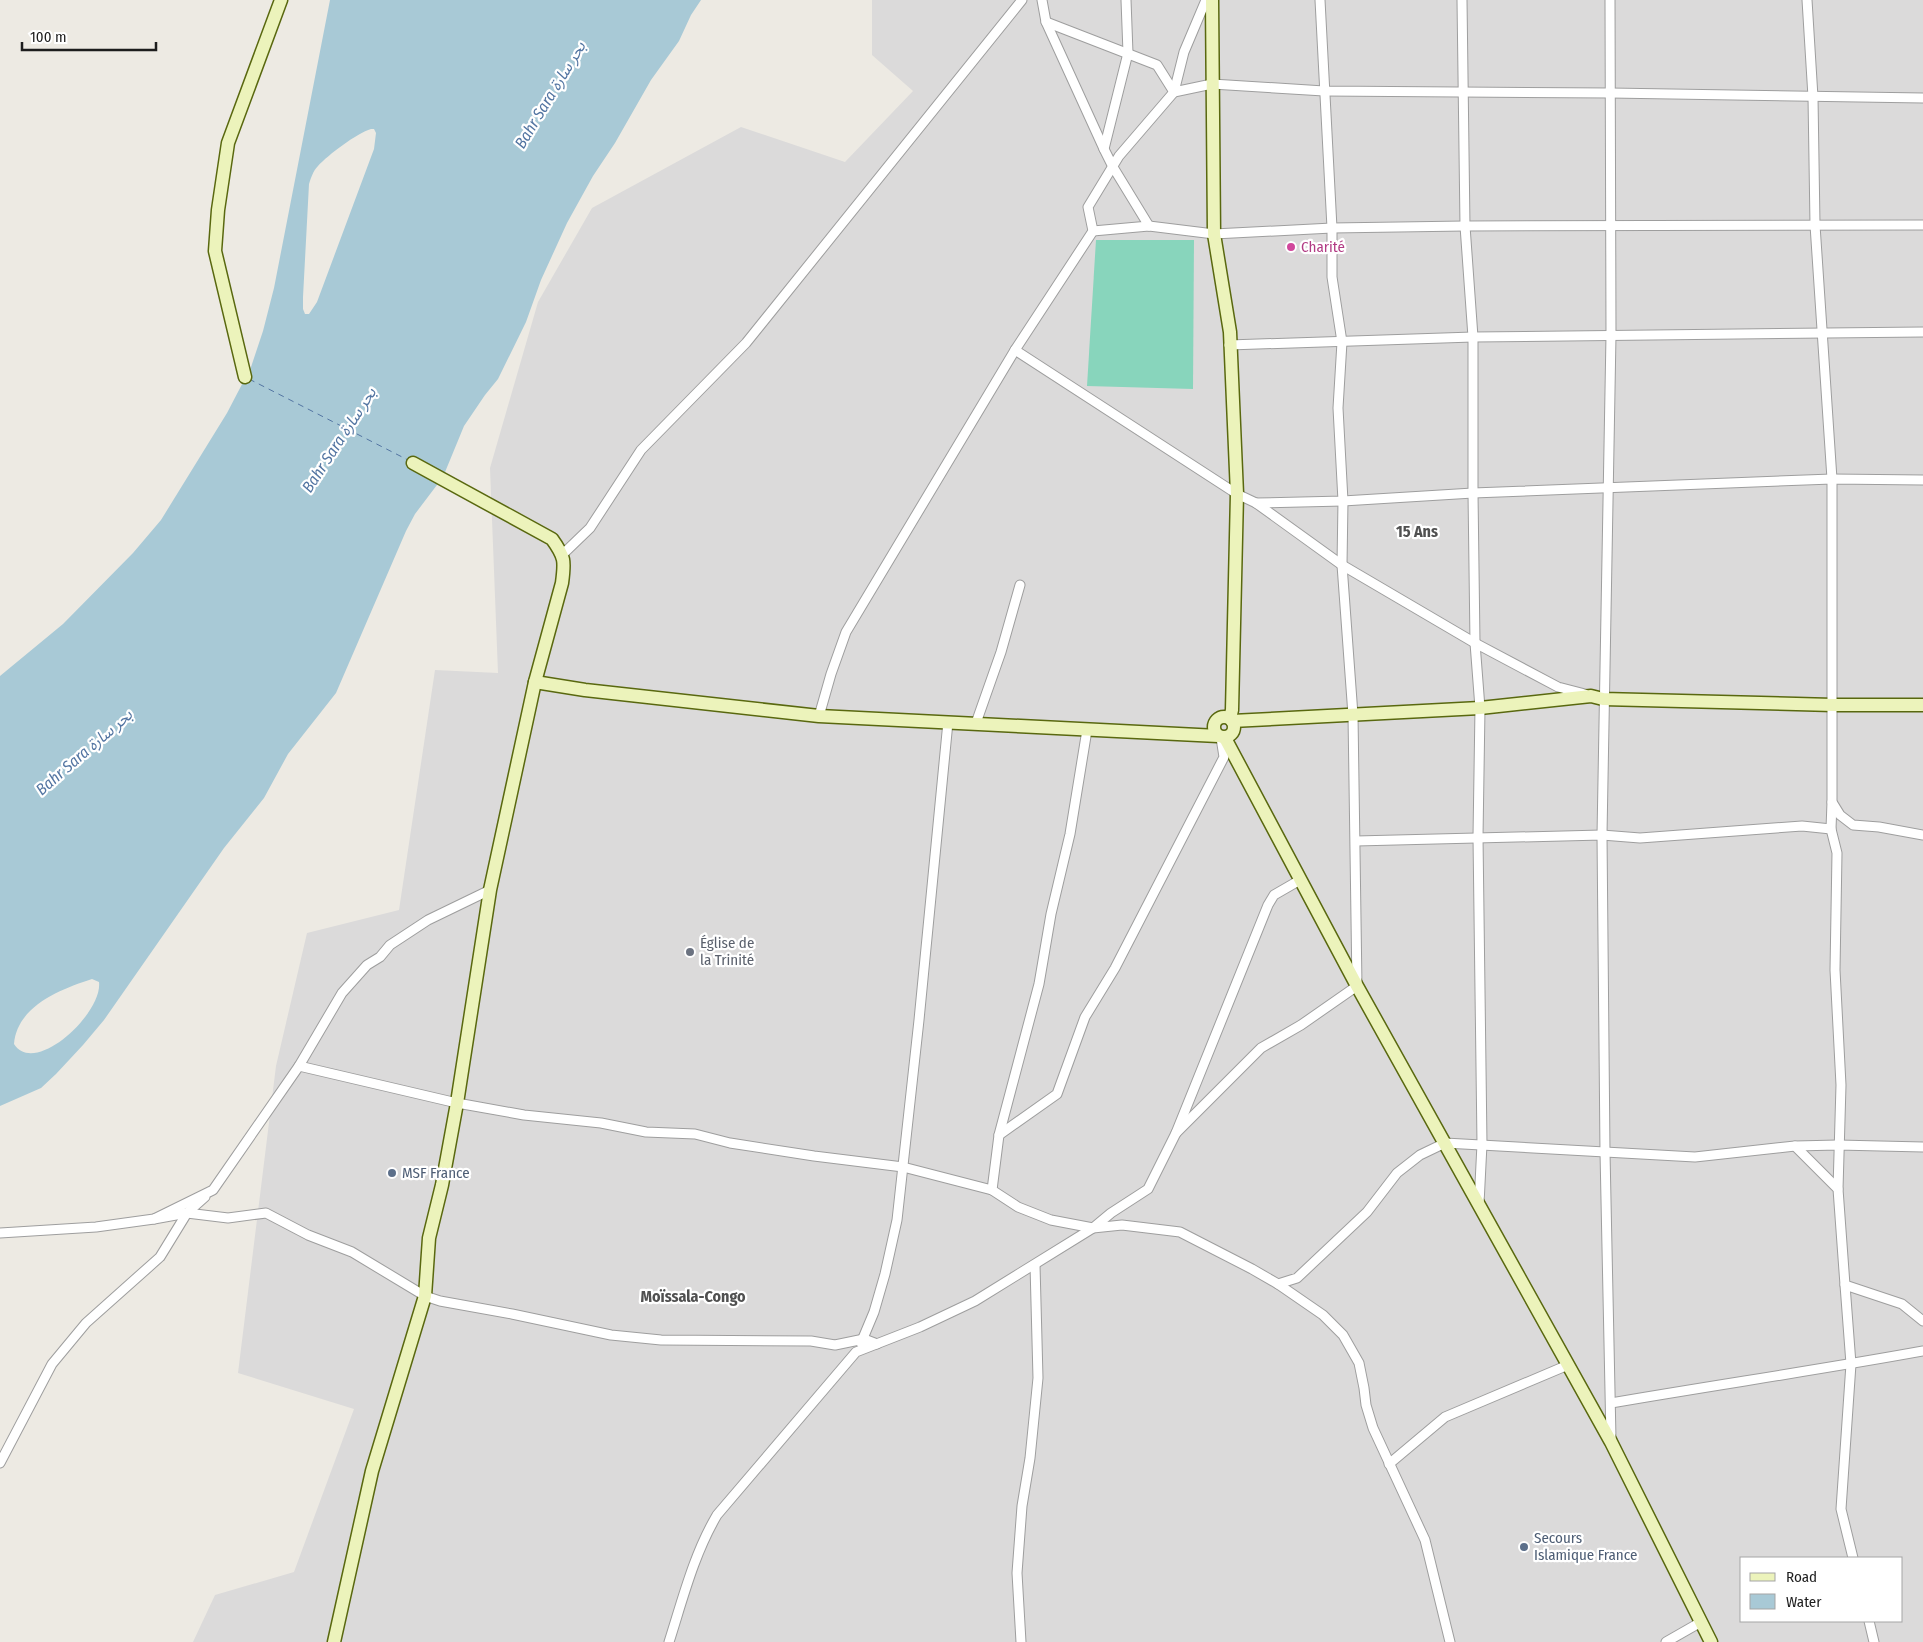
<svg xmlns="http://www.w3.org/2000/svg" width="1923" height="1642" font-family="'Fira Sans Condensed','Noto Sans Arabic',sans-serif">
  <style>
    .residential { fill: #dbdada; fill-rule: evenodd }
    .pitch { fill: #88d5bc }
    .water { fill: #a8c9d6; fill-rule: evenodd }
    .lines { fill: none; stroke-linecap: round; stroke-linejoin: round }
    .ferry { stroke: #5375a2; stroke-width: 1; stroke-dasharray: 6 5; stroke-linecap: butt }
    .street-casing { stroke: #9e9e9e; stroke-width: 11 }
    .secondary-casing { stroke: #59680f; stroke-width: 15 }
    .street { stroke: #fff; stroke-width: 9 }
    .secondary { stroke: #ecf3bb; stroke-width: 12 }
    .hotel-dot { fill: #d1479c; stroke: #fff; stroke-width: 2 }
    .worship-dot { fill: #6b7280; stroke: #fff; stroke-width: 2 }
    .service-dot { fill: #5c6f8a; stroke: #fff; stroke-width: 2 }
    .labels { text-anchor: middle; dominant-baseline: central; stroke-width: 4.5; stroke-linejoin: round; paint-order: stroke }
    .hotel-label { font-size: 15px; fill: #b23c85; stroke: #fff; text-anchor: start }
    .worship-label { font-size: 15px; fill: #5b616d; stroke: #fff; text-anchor: start }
    .service-label { font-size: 15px; fill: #4e5e75; stroke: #fff; text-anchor: start }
    .water-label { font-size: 16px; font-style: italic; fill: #5375a2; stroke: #fff }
    .neighbourhood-label { font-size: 16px; font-weight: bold; fill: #505050; stroke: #fff }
  </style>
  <rect width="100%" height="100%" fill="#edeae3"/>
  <path class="residential" d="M872,0h1051v1642h-1730l22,-47 79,-23 60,-163 -116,-36 38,-307 31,-133 92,-23 36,-240 63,3 -8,-205 48,-166 54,-94 149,-81 104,35 68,-71 -41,-36zM1742,1558h160v63h-160z"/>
  <path class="pitch" d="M1096,240h98l-1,149 -106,-3z"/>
  <path class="water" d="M330,0h371l-10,15 -12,26 -28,39 -36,63 -22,33 -26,47 -26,57 -15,42 -28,57 -13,16 -21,31 -21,51 -28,37 -9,17 -70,162 -48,61 -24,44 -40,50 -120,172 -21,25 -27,29 -15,14 -41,18v-430l63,-52 70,-71 28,-33 66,-107 24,-46 12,-36 11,-43zM371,129h3l2,4 -2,16 -57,153 -8,12h-4l-2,-5v-12l6,-113c2,-6 4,-13 9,-18 10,-11 39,-33 53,-37zM92,979l7,3c4,31 -64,95 -85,62 3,-38 47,-55 78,-65z"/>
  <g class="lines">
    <path class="ferry" d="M249,379l159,81"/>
    <g class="street-casing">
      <g id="street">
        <path d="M1042,0l4,22 58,127 9,18 36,59"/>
        <path d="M1462,0l3,226 8,111v156l2,150 5,65 -2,129 4,307 -3,60"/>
        <path d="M1610,0l1,335 -9,500 3,317 6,287"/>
        <path d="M1807,0l6,97 2,128 17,254v323l8,13 13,10 26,2 44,8"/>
        <path d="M1046,22l111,43 17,27 38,-8 112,7 286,2 313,5"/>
        <path d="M1104,149l24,-96 -2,-53"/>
        <path d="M1093,231l56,-5 65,8 118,-6 133,-2 458,-1"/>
        <path d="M1229,345l244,-8 450,-5"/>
        <path d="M1015,350l222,144 19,9 86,62 133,78 83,44 27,7"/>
        <path d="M1256,503l87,-2 130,-8 359,-14 91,1"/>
        <path d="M563,554l27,-26 51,-78 105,-107 276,-343"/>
        <path d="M819,716l12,-42 15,-42 169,-282 78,-119 -5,-24 31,-51 55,-64 10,-40 22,-52"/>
        <path d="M976,723l25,-71 19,-67"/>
        <path d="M1832,802l-1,27 6,24 -2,117 6,115 -3,104"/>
        <path d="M1356,841l246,-6 38,3 162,-12 29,3"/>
        <path d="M299,1066l158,37 67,12 77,8 45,9 49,2 35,9 84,13 89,11 89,23 26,17 33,13 42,8 29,-3 58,7 72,37 26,15 45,31 20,20 16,28 5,25 2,17 7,23 52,112 25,102"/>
        <path d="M1176,1133l85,-85 40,-23 56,-39 -4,-271 -11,-150 1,-64 -5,-93 4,-66 -10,-65v-49l-12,-228"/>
        <path d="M999,1135l58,-41 28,-77 30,-49 109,-211 -3,-19"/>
        <path d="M1795,1146l43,43 7,96 57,19 21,17"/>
        <path d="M992,1190l7,-55 40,-151 12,-70 19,-80 17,-104"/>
        <path d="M154,1219l33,-6 41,5 38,-5 42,22 44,17 73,44 15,5 72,13 99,21 50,5 150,1 24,4 29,-6 13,5"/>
        <path d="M0,1233l96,-6 58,-8 59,-29 86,-124 43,-73 25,-28 13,-8 10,-12 38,-25 62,-30"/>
        <path d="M1278,1284l19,-6 70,-66 30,-39 23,-18 25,-12 250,14 100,-11 43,-1 85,2"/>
        <path d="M1845,1285l6,79 -10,145 12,49"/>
        <path d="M861,1343l13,-31 11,-38 12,-54 22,-200 29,-298"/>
        <path d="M1611,1403c104,-18 208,-33 312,-52"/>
        <path d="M0,1463l52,-99 34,-41 74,-66 27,-44 18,-16"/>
        <path d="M1389,1464l56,-47 123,-52"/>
        <path d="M1869,1621l5,21"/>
        <path d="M669,1642c14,-44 25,-88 48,-127l139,-163 64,-25 55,-26 118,-73 18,-15 37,-24 28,-56 92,-228 6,-10 26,-15"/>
        <path d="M1021,1642l-4,-69 5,-67 8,-48 8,-80 -3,-113"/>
        <path d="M1666,1642l35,-20"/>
      </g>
    </g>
    <g class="secondary-casing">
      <g id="secondary">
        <path d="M1212,0l2,234 16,98 7,162 -5,216 -2,8"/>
        <path d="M245,377l-30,-126 3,-41 10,-67 53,-143"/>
        <path d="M535,682l50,8 234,26 399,20"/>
        <circle cx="1224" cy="727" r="10"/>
        <path d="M1232,721l248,-13 111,-12 12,3 230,6h90"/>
        <path d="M1225,738l132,248 254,456 100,200"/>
        <path d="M334,1642l38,-171 53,-175 4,-58 13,-53 15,-82 33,-213 45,-208 27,-99c3,-22 3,-26 -10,-44l-139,-76"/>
      </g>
    </g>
    <use href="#street" class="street"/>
    <use href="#secondary" class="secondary"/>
  </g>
  <circle class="hotel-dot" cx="1291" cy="247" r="5"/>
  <circle class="worship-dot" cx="690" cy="952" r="5"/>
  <g class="service-dot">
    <circle cx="392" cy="1173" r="5"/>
    <circle cx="1524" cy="1547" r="5"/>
  </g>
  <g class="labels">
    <g class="hotel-label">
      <text x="1301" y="247">Charité</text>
    </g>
    <g class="worship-label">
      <text x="700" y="943">Église de<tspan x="700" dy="17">la Trinité</tspan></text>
    </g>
    <g class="service-label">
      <text x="402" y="1173">MSF France</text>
      <text x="1534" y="1538">Secours<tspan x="1534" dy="17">Islamique France</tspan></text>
    </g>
    <g class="water-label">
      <text transform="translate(550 95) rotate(-59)">Bahr Sara بحر سارة</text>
      <text transform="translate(339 440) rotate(-57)">Bahr Sara بحر سارة</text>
      <text transform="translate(84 752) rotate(-41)">Bahr Sara بحر سارة</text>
    </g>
    <g class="neighbourhood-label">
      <text x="1417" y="531">15 Ans</text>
      <text x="693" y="1296">Moïssala-Congo</text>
    </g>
  </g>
  <rect x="1740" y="1557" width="162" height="65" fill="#ffffff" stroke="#a5a5a5"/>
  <rect x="1750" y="1573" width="25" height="8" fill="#ecf3bb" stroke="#a5a5a5"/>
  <text x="1786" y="1582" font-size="15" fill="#1d1d1d">Road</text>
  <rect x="1750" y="1594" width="25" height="15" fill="#a8c9d6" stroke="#a5a5a5"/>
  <text x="1786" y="1607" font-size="15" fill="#1d1d1d">Water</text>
  <path d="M22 42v8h134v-8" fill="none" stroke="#1d1d1d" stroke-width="2.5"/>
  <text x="30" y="42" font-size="15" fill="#1d1d1d" stroke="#ffffff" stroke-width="4" paint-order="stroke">100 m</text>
</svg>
